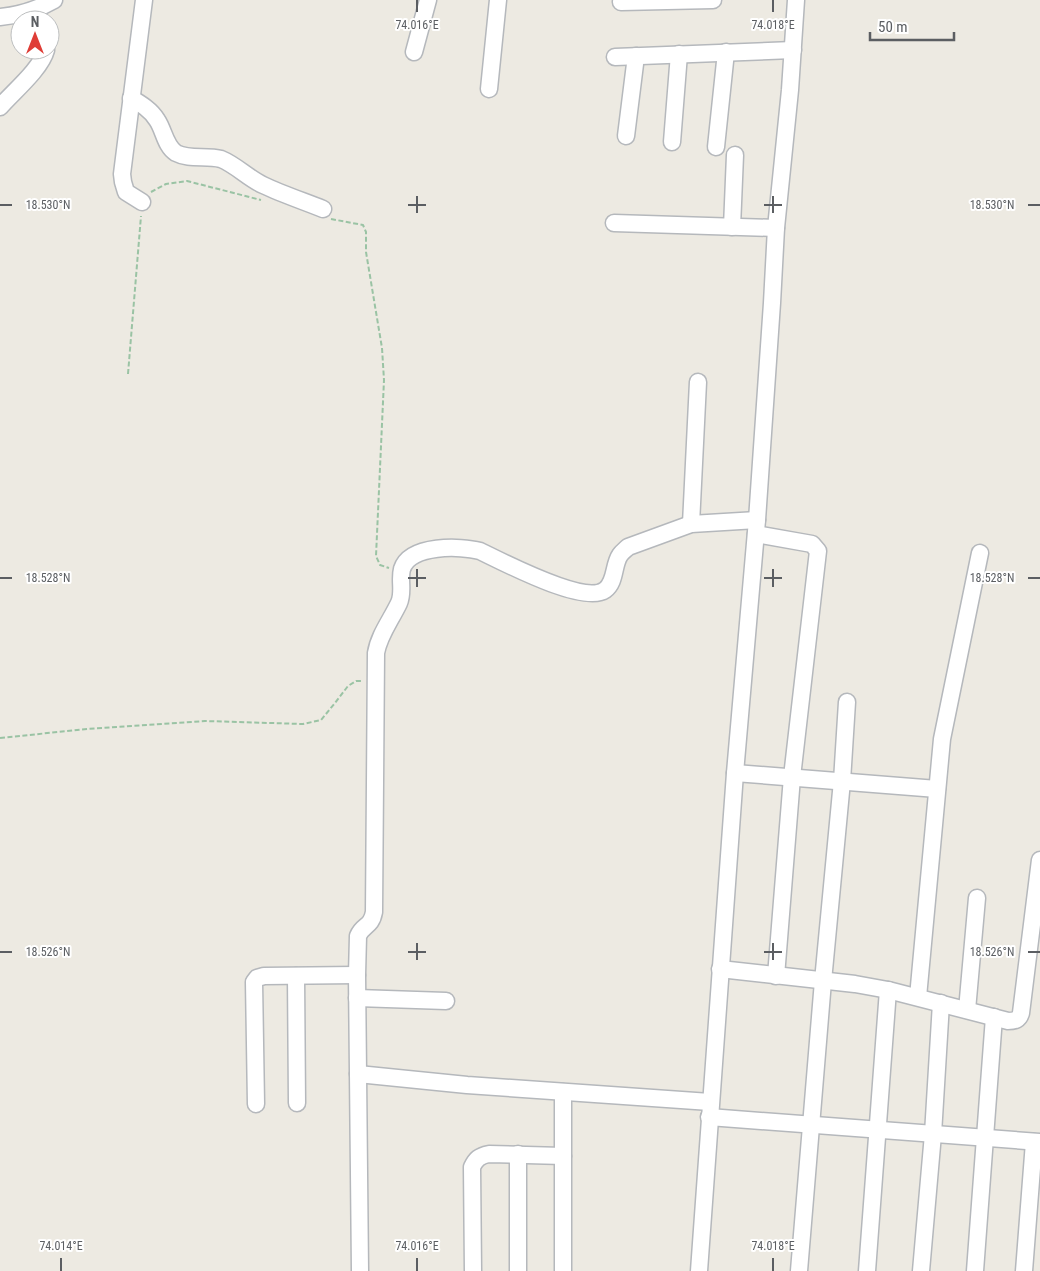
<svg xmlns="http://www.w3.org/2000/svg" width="1040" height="1271" font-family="'Roboto Condensed',sans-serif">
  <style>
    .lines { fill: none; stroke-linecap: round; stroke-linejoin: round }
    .minor-casing { stroke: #b5b8bc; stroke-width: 19 }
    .path { stroke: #9ac3a4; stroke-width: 2; stroke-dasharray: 5 2.5; stroke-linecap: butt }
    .minor { stroke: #fff; stroke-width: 16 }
    .ticks { fill: none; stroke: #5b5e62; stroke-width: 2 }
    .ticks-label { font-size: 12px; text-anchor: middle; fill: #5b5e62; stroke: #fff; stroke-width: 4; stroke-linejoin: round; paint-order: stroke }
  </style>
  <rect width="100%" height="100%" fill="#edeae2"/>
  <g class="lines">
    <g class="minor-casing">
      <g id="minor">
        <path d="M621,2l92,-2"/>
        <path d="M0,17c20,-2 37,-7 54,-17"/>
        <path d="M414,52l14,-52"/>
        <path d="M615,57l178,-7"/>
        <path d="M489,89l9,-89"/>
        <path d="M131,98c10,6 20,12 26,22 7,10 8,26 19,33 13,7 31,2 45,6 15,6 27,19 42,26 19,9 40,16 60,24"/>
        <path d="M0,107c13,-15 41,-38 46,-57"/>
        <path d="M626,136l10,-80"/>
        <path d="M672,142l7,-88"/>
        <path d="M716,147l10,-95"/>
        <path d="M142,202l-16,-10 -3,-10 -1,-8 22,-174"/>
        <path d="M614,223l162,5"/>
        <path d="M732,227l3,-72"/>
        <path d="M691,524l7,-142"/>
        <path d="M756,534l56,10 6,7 -26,226 -16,199"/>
        <path d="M735,773l202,16"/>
        <path d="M720,969l135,15 33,6 120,31c7,0 11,-1 13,-8l19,-153"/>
        <path d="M296,976l1,127"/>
        <path d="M918,997l24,-258 38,-186"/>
        <path d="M357,998l89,3"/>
        <path d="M967,1010l10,-112"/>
        <path d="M358,1074l109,11 243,17"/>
        <path d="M256,1104l-2,-122 3,-4 7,-2 93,-1"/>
        <path d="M709,1117l331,25"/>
        <path d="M360,1271l-3,-296 1,-39c5,-12 13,-8 16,-24l2,-259c3,-18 15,-33 23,-50 5,-11 0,-23 3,-34 8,-25 59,-23 78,-18 23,11 104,54 125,39 11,-8 8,-25 15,-35 2,-3 5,-5 8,-8l63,-23 66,-4"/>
        <path d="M473,1271l-1,-104c4,-8 7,-11 17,-13l74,2"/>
        <path d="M518,1271v-117"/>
        <path d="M563,1271v-179"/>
        <path d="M699,1271l36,-498 22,-253 15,-217 4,-75 14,-138 6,-90"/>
        <path d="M799,1271l24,-290 19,-200 5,-79"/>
        <path d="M867,1271l21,-281"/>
        <path d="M921,1271l12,-137 8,-131"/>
        <path d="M975,1271l19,-254"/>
        <path d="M1024,1271l10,-129"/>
      </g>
    </g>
    <g class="path">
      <path d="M151,192l15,-8 21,-3 74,19"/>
      <path d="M331,219l32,6 3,7v20l16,96 2,32 -8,176 4,9 9,3"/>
      <path d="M128,374l13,-158"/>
      <path d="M0,738l87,-9 118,-8 98,3 18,-4 14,-17 13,-17 8,-5h5"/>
    </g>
    <use href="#minor" class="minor"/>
  </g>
  <path class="ticks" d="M417,0v12M773,0v12M417,196v17M773,196v17M0,205h12M408,205h18M764,205h18M1028,205h12M417,569v18M773,569v18M0,578h12M408,578h18M764,578h18M1028,578h12M417,943v17M773,943v17M0,952h12M408,952h18M764,952h18M1028,952h12M61,1258v13M417,1258v13M773,1258v13"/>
  <g class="ticks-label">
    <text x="417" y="29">74.016°E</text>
    <text x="773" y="29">74.018°E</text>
    <text x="48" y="209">18.530°N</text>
    <text x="992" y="209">18.530°N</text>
    <text x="48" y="582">18.528°N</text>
    <text x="992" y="582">18.528°N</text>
    <text x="48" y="956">18.526°N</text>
    <text x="992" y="956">18.526°N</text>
    <text x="61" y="1250">74.014°E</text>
    <text x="417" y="1250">74.016°E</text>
    <text x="773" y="1250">74.018°E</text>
  </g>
  <g transform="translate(35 35)"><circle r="24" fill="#ffffff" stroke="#bdbfc0"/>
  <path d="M0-4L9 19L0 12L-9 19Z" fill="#df3d36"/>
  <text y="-8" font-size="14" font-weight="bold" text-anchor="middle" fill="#5b5e62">N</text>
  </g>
  <path d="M870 32v8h84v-8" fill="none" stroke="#5b5e62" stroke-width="2.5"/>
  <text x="878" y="32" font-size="15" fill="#5b5e62" stroke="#ffffff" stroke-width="4" paint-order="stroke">50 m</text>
</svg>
